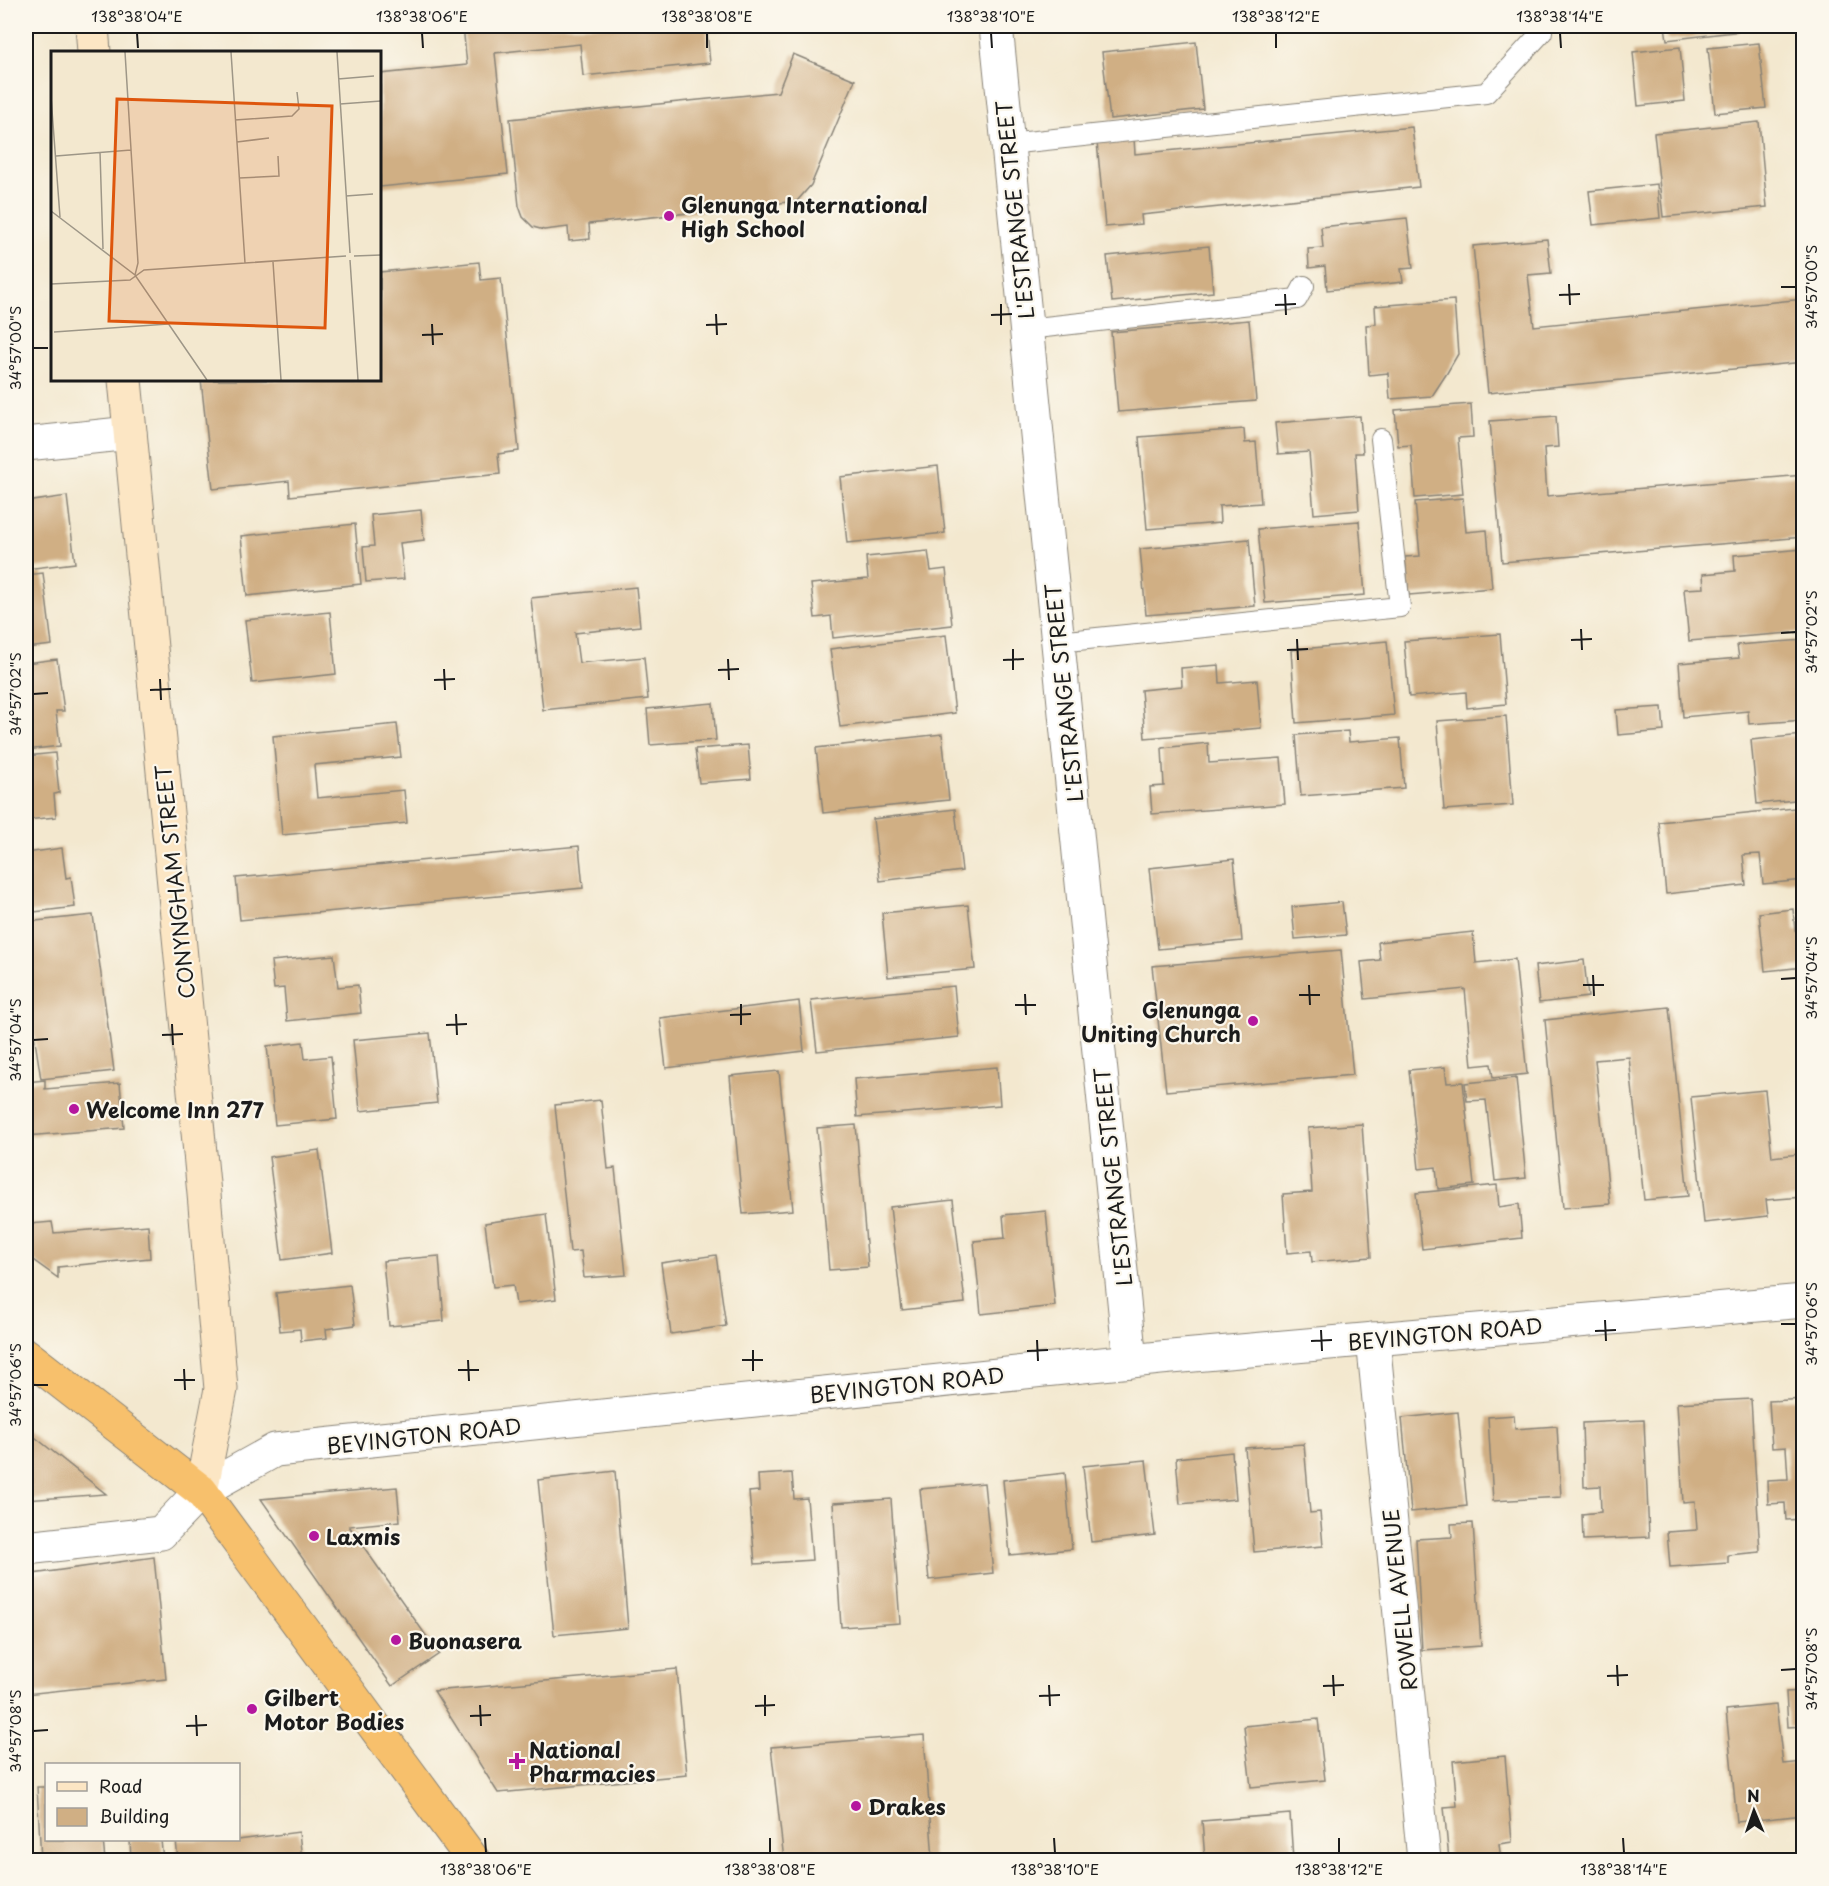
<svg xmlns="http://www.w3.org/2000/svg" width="1829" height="1886" font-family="'Playpen Sans',sans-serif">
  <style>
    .building { fill: #d0af84 }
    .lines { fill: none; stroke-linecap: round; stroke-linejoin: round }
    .lane-casing { stroke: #888276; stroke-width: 22 }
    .street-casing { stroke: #888276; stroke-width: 35 }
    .secondary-casing { stroke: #888276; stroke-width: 35 }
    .highway-casing { stroke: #888276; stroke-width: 35 }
    .lane { stroke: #fff; stroke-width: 20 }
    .street { stroke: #fff; stroke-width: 33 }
    .secondary { stroke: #fce6c4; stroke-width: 33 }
    .highway { stroke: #f7c06c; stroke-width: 33 }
    .ticks { fill: none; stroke: #1c1c1c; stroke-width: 2 }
    .poi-dot { fill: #b5179e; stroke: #fbf7ec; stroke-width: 2 }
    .labels { text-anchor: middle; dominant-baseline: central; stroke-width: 4.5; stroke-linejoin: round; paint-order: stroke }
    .poi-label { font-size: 21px; font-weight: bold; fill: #1c1c1c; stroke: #fbf7ec; text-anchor: start }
    .street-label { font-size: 21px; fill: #1c1c1c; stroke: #fbf7ec }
    .inset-road { fill: none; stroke: #9d9687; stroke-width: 1.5 }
    .view { fill: #de560d; fill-opacity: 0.15; stroke: #de560d; stroke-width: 3 }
    .inset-edge { fill: none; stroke: #1c1c1c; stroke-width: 3 }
    .neatline { fill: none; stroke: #1c1c1c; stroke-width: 2 }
    .ticks-label { font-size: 15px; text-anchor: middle; fill: #1c1c1c }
  </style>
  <rect width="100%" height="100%" fill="#fbf7ec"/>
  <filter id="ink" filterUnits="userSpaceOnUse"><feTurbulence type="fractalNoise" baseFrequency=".0167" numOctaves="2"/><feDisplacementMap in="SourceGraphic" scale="12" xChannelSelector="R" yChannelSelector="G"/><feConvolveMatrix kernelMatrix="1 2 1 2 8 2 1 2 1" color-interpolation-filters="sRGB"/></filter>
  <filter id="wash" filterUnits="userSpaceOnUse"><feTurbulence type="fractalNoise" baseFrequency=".008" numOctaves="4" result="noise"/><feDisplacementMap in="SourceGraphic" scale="24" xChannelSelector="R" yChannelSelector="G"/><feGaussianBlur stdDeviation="1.35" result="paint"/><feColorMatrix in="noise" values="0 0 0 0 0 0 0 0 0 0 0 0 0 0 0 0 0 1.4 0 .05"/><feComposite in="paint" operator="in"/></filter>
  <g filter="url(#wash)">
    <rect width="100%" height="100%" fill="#f3e8cf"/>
    <g id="blocks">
      <g class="building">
        <path d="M463,26h289v1l-45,5 3,31 -127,13 -3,-32 -85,9 13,121 -128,13v-113l87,-9z"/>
        <path d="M1456,26h29v1l-29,3z"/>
        <path d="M1665,26h110v1l-108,13z"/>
        <path d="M1196,42l7,67 -93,10 -8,-67z"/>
        <path d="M1759,43l7,65 -51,5 -7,-65z"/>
        <path d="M1680,47l5,54 -47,5 -5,-54z"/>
        <path d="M793,54l62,26 -44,105 -14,16 -208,23 1,15 -21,2 -1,-14 -24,3 -11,-3 -10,-10 -4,-11 -9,-87 268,-27z"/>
        <path d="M1759,122l8,85 -104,10 -9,-84z"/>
        <path d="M1412,127l7,60 -278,28 1,9 -37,3 -8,-85 37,-4 1,16z"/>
        <path d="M1657,184l3,34 -67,7 -4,-34z"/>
        <path d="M1407,218l6,50 -12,1 2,13 -76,8 -2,-24 -16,2 -1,-19 15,-1 -2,-21z"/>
        <path d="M1547,239l4,34 -23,2 6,51 270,-27v63l-316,31 -15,-147z"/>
        <path d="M1209,246l4,46 -101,10 -5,-46z"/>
        <path d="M479,262l2,18 20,-2 18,173 -21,3 2,20 -210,22 -1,-15 -76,8 -12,-109h179v-108z"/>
        <path d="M1454,300l4,54 -11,19 -15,23 -42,3 -2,-26 -19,2 -3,-50 10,-1 -1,-18z"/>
        <path d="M1249,320l7,81 -138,11 -7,-80z"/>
        <path d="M1471,404l2,33 -15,1 5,56 -48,4 -4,-53 -13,1 -3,-36z"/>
        <path d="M1360,416l3,37h-8l4,57 -45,4 -5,-62 -31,2 -3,-31z"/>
        <path d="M1556,416l2,31 -14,1 3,48 257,-21v62l-302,25 -12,-141z"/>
        <path d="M1244,429l1,14 11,-1 5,61 -42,3 1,17 -73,6 -8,-92z"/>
        <path d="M938,466l7,67 -98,10 -7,-66z"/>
        <path d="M67,496l8,67 -49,6v-67z"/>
        <path d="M1463,498l3,34 21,-2 5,58 -83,7 -4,-38 15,-1 -5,-54z"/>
        <path d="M421,510l3,30 -24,3 4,36 -38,3 -3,-35 11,-1 -3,-31z"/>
        <path d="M1359,521l6,74 -100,8 -7,-74z"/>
        <path d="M355,524l6,60 -114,12 -6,-60z"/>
        <path d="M1249,539l6,67 -109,9 -6,-66z"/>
        <path d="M1804,549v83l-115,9 -5,-52 20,-1 -1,-14 32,-3 -1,-16z"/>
        <path d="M928,551l3,20 15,-2 6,56 -119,13 -2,-22 -16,2 -4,-34 57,-5 -2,-22z"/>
        <path d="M43,573l9,72 -26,3v-73z"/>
        <path d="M636,587l4,39 -65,7 4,30 65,-6 4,42 -105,11 -12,-112z"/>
        <path d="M330,612l6,62 -84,9 -7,-63z"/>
        <path d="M1500,634l6,70 -39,4 -1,-16 -57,5 -5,-56z"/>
        <path d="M946,635l9,78 -115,14 -10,-78z"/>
        <path d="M1804,640v80l-55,4 -1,-13 -65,6 -4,-54 60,-5 -2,-13z"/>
        <path d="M1387,641l7,74 -98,8 -5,-73z"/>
        <path d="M57,659l7,52h-8l4,35 -34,4v-87z"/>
        <path d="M1219,665l1,18 37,-3 4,48 -116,10 -4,-48 41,-4 -1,-18z"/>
        <path d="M713,703l3,37 -66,5 -3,-36z"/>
        <path d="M1662,707l2,24 -46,4 -2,-25z"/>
        <path d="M1506,716l7,89 -69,5 -7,-89z"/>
        <path d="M397,724l4,33 -87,8 3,33 87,-8 3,33 -125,12 -9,-99z"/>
        <path d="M1348,731l1,11 51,-4 4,50 -103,8 -5,-61z"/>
        <path d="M942,734l7,66 -126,13 -7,-65z"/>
        <path d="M1804,735v64l-47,5 -6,-64z"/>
        <path d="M1208,743l1,20 72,-5 4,46 -133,10 -2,-27 14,-1 -2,-38z"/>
        <path d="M748,745l3,34 -52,4 -4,-34z"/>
        <path d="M55,753l4,40 -5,1 2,23 -30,3v-64z"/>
        <path d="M1804,807v73l-41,4 -3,-30 -17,1 3,30 -80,9 -7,-72z"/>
        <path d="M955,809l7,62 -82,10 -7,-62z"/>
        <path d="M579,846l4,42 -343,32 -4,-42z"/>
        <path d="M62,848l4,30 5,-1 4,30 -49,6v-60z"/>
        <path d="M1234,859l8,82 -84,8 -9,-81z"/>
        <path d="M1342,902l4,33 -51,4 -3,-32z"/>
        <path d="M968,905l7,64 -87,8 -6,-64z"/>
        <path d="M1793,909l2,22h9v36l-39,4 -6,-58z"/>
        <path d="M93,915l21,156 -73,8 -15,-96v-61z"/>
        <path d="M1473,932l3,31 39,-4 12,115 -34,4 -2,-14 -19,2 -7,-77 -100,10 -4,-37 19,-2 -2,-18z"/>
        <path d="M1341,950l12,125 -187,16 -14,-125z"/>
        <path d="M334,955l4,32 20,-2 3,28 -74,8 -3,-33 -10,1 -3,-28z"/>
        <path d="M1584,960l4,37 -49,6 -4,-37z"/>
        <path d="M954,986l5,51 -142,14 -6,-51z"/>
        <path d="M799,1001l5,50 -138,17 -6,-50z"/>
        <path d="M1669,1007l19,189 -44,4 -15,-143 -34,3 15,144 -47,4 -18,-188z"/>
        <path d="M430,1033l7,70 -77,8 -7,-71z"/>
        <path d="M303,1042l2,17 26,-3 6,63 -62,6 -8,-79z"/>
        <path d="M997,1067l3,38 -143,12 -3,-38z"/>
        <path d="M1445,1067l2,16 16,-1 11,103 -36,4 -2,-22 -17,2 -10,-99z"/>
        <path d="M779,1071l14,139 -50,4 -13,-138z"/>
        <path d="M1516,1078l10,100 -31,3 -9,-81 -19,1 -2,-18z"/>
        <path d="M45,1080v9l75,-6 4,45 -98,8v-54z"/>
        <path d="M1765,1090l7,67 27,-3 4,43 -37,3 2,16 -64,7 -13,-126z"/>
        <path d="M601,1100l7,69 7,-1 11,107 -42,3 -3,-27 -11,1 -15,-147z"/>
        <path d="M1362,1124l9,133 -59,5 -1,-11 -24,2 -4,-59 29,-2 -4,-64z"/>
        <path d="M856,1125l12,142 -39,3 -12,-142z"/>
        <path d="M319,1150l13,103 -50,7 -13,-103z"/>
        <path d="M1497,1185l2,22 20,-3 3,34 -100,11 -6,-56z"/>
        <path d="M26,1198h1l3,26 22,-2 2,11 94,-8 2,33 -92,9v11l-32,-23z"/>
        <path d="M953,1200l12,103 -63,7 -12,-103z"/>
        <path d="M1046,1211l9,95 -74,8 -7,-73 31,-3 -2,-23z"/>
        <path d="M546,1214l10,85 -40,5 -3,-19 -20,2 -8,-64z"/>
        <path d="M716,1255l10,71 -55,8 -10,-71z"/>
        <path d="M439,1256l5,65 -55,5 -6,-65z"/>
        <path d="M350,1285l5,40 -29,4 1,9 -26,3 -1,-12 -20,2 -4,-38z"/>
        <path d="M1751,1399l9,153 -32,3v8l-58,4 -3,-35 30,-2 -2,-28 -12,1 -6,-100z"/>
        <path d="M1804,1399v120l-18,1 -1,-17 -17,1 -1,-24 21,-1 -2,-32 -14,1 -3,-47z"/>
        <path d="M1458,1412l9,94 -56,6 -9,-94z"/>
        <path d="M1514,1415l1,14 42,-3 4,71 -68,4 -5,-84z"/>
        <path d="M1644,1420l5,117 -66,3 -1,-26 19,-2 -1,-26 -16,1 -2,-64z"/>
        <path d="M26,1430l80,64 -80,6z"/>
        <path d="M1304,1444l6,69 10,-1 3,34 -69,6 -9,-104z"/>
        <path d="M1232,1452l4,47 -56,5 -4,-46z"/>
        <path d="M1146,1460l9,75 -64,7 -8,-76z"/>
        <path d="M615,1471l13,157 -74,7 -16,-155z"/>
        <path d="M792,1473l2,26 13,-1 5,62 -57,4 -6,-72 10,-1 -1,-16z"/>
        <path d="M1065,1473l7,76 -62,6 -7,-75z"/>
        <path d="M984,1483l9,90 -64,7 -9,-91z"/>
        <path d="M397,1487l3,34 -51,5 90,128 -47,32 -131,-187z"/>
        <path d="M891,1499l9,124 -59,4 -8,-124z"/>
        <path d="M1473,1523l8,123 -59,4 -6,-111 36,-2 -1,-13z"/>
        <path d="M154,1557l12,122 -140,15v-119z"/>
        <path d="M677,1669l10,106 -189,18 -64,-102z"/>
        <path d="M1804,1691v35l-16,1 -2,-35z"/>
        <path d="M1776,1705l7,59 21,-2v53l-67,7 -11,-112z"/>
        <path d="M1318,1719l7,61 -74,7 -7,-61z"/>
        <path d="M924,1735l9,125h-149l-13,-113z"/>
        <path d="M1505,1756l7,86 -13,2 2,16h-52l-5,-53 13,-1 -4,-45z"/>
        <path d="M37,1787h9v53h57l2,20h-64z"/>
        <path d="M1290,1814l3,46h-88l-3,-39z"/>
        <path d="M299,1832l3,28h-124l-2,-20h62z"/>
        <path d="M130,1840h31l2,20h-32z"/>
      </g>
    </g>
  </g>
  <g filter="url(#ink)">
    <use href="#blocks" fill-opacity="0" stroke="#888276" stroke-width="1.5"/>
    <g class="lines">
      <g class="lane-casing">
        <g id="lane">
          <path d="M1008,144l478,-51 56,-61v-6"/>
          <path d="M1027,329l270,-30 7,-13"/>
          <path d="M1058,642l342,-35 -19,-168"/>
        </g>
      </g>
      <g class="street-casing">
        <g id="street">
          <path d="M996,26l134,1335"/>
          <path d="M26,444l104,-11"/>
          <path d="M1373,1339l51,521"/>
          <path d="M26,1548l135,-15 40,-42 74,-41 885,-92 644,-57"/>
        </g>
      </g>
      <g class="secondary-casing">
        <g id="secondary">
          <path d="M92,26l2,26"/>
          <path d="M125,380l79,814 17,195 -20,102"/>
        </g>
      </g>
      <g class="highway-casing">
        <path id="highway" d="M26,1355l175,136 272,369"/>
      </g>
      <use href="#lane" class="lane"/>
      <use href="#street" class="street"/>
      <use href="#secondary" class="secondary"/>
      <use href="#highway" class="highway"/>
    </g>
  </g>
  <path class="ticks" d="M137,33l1,15M422,33l1,15M707,33v15M991,33l1,15M1276,33v15M1560,33l1,15M1569,284l1,21M1781,287h15M1285,294l1,21M1559,295l21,-1M1001,304v21M1275,305l21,-1M716,314l1,21M991,315l21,-1M432,324l1,21M706,325l21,-1M422,335l21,-1M33,348h15M1581,629l1,21M1781,633l15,-1M1297,639l1,21M1571,640l21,-1M1013,649v21M1287,650l21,-1M728,659l1,21M1003,660l21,-1M444,669l1,21M718,670l21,-1M160,679l1,21M434,680l21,-1M150,690l21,-1M33,694l15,-1M1593,975l1,21M1781,979l15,-1M1309,985l1,20M1583,985h21M1025,994l1,21M1299,995h21M741,1004v21M1015,1005h21M456,1014l1,21M730,1015l21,-1M172,1024l1,21M446,1025l21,-1M162,1035l21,-1M33,1040l15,-1M1605,1320l1,21M1781,1324h15M1321,1330l1,21M1595,1331l21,-1M1037,1340l1,21M1311,1341l21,-1M753,1350v21M1027,1351l21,-1M468,1360l1,21M742,1360h21M184,1369l1,21M458,1370h21M174,1380h21M33,1385h15M1617,1665l1,21M1781,1670l15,-1M1333,1675l1,21M1607,1676l21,-1M1049,1685l1,21M1323,1686l21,-1M765,1695v21M1039,1696l21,-1M480,1705l1,21M755,1706l20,-1M196,1715l1,21M470,1716l21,-1M186,1726l21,-1M33,1731l15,-1M485,1838l1,15M770,1838v15M1054,1838l1,15M1339,1838v15M1623,1838l1,15"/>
  <g class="poi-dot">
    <circle cx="669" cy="216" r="6"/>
    <circle cx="1253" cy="1021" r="6"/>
    <circle cx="74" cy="1109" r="6"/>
    <circle cx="314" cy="1536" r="6"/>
    <circle cx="396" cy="1640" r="6"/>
    <circle cx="252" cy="1709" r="6"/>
    <path d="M514 1752h6v6h6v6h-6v6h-6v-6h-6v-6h6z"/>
    <circle cx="856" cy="1806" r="6"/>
  </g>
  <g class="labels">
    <g class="poi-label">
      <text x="681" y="204">Glenunga International<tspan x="681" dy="24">High School</tspan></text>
      <text x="1241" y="1009" text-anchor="end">Glenunga<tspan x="1241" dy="24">Uniting Church</tspan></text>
      <text x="86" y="1109">Welcome Inn 277</text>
      <text x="326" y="1536">Laxmis</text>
      <text x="408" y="1640">Buonasera</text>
      <text x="264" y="1697">Gilbert<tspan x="264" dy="24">Motor Bodies</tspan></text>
      <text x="529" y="1749">National<tspan x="529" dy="24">Pharmacies</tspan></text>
      <text x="868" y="1806">Drakes</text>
    </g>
    <g class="street-label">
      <text transform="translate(1014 210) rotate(-96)">L'ESTRANGE STREET</text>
      <text transform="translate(1063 693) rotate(-96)">L'ESTRANGE STREET</text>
      <text transform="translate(174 882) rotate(-96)">CONYNGHAM STREET</text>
      <text transform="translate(1112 1177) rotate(-96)">L'ESTRANGE STREET</text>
      <text transform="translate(1445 1333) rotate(-5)">BEVINGTON ROAD</text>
      <text transform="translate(907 1384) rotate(-6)">BEVINGTON ROAD</text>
      <text transform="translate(424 1435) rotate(-6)">BEVINGTON ROAD</text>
      <text transform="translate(1399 1600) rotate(-96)">ROWELL AVENUE</text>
    </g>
  </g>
  <g transform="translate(51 51)">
    <rect width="330" height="330" fill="#f3e8cf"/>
    <path class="inset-road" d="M74,1l13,211 -3,12M180,1l14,211M286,1l13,201M287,28l36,-3M0,46l9,120M289,53l41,-3M184,69l57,-4 7,-7 -2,-17M186,91l32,-4M49,101l3,97M5,105l75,-6M188,127l40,-2 -1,-20M295,145l27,-2M0,160l84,64 72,105M303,205l27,-1M299,209l8,120M222,211l8,118M0,233l79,-4 14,-10 202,-14M3,281l114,-8"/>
    <path class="view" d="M66,48l215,7 -7,222 -216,-7z"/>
    <rect width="330" height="330" class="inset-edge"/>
  </g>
  <rect width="1829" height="1886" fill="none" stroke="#fbf7ec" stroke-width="66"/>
  <rect x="45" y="1763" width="195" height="78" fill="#fbf7ec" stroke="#a29f99" stroke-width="1.5"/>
  <rect x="57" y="1782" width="30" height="9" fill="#fce6c4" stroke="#a29f99" stroke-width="1.5"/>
  <text x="99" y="1793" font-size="18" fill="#1c1c1c">Road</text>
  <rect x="57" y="1808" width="30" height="18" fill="#d0af84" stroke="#a29f99" stroke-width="1.5"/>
  <text x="99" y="1823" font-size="18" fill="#1c1c1c">Building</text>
  <g transform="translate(1754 1811) rotate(358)" stroke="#fbf7ec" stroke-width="4.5" paint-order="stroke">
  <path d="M0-4.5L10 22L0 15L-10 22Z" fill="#1c1c1c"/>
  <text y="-9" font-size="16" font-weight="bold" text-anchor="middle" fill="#1c1c1c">N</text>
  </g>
  <rect x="33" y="33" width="1763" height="1820" class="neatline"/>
  <g class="ticks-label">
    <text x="137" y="22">138°38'04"E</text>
    <text x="422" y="22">138°38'06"E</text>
    <text x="707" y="22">138°38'08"E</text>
    <text x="991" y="22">138°38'10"E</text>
    <text x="1276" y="22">138°38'12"E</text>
    <text x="1560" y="22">138°38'14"E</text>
    <text transform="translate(1812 287) rotate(-90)" y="5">34°57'00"S</text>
    <text transform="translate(16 348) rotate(-90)" y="5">34°57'00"S</text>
    <text transform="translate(1812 632) rotate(-90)" y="5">34°57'02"S</text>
    <text transform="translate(16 694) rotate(-90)" y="5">34°57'02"S</text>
    <text transform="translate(1812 978) rotate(-90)" y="5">34°57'04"S</text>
    <text transform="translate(16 1040) rotate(-90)" y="5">34°57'04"S</text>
    <text transform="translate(1812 1324) rotate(-90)" y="5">34°57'06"S</text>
    <text transform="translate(16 1385) rotate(-90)" y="5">34°57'06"S</text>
    <text transform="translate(1812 1669) rotate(-90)" y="5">34°57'08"S</text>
    <text transform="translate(16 1731) rotate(-90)" y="5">34°57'08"S</text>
    <text x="486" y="1875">138°38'06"E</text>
    <text x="770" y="1875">138°38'08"E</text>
    <text x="1055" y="1875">138°38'10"E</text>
    <text x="1339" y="1875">138°38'12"E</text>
    <text x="1624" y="1875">138°38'14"E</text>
  </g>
</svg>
